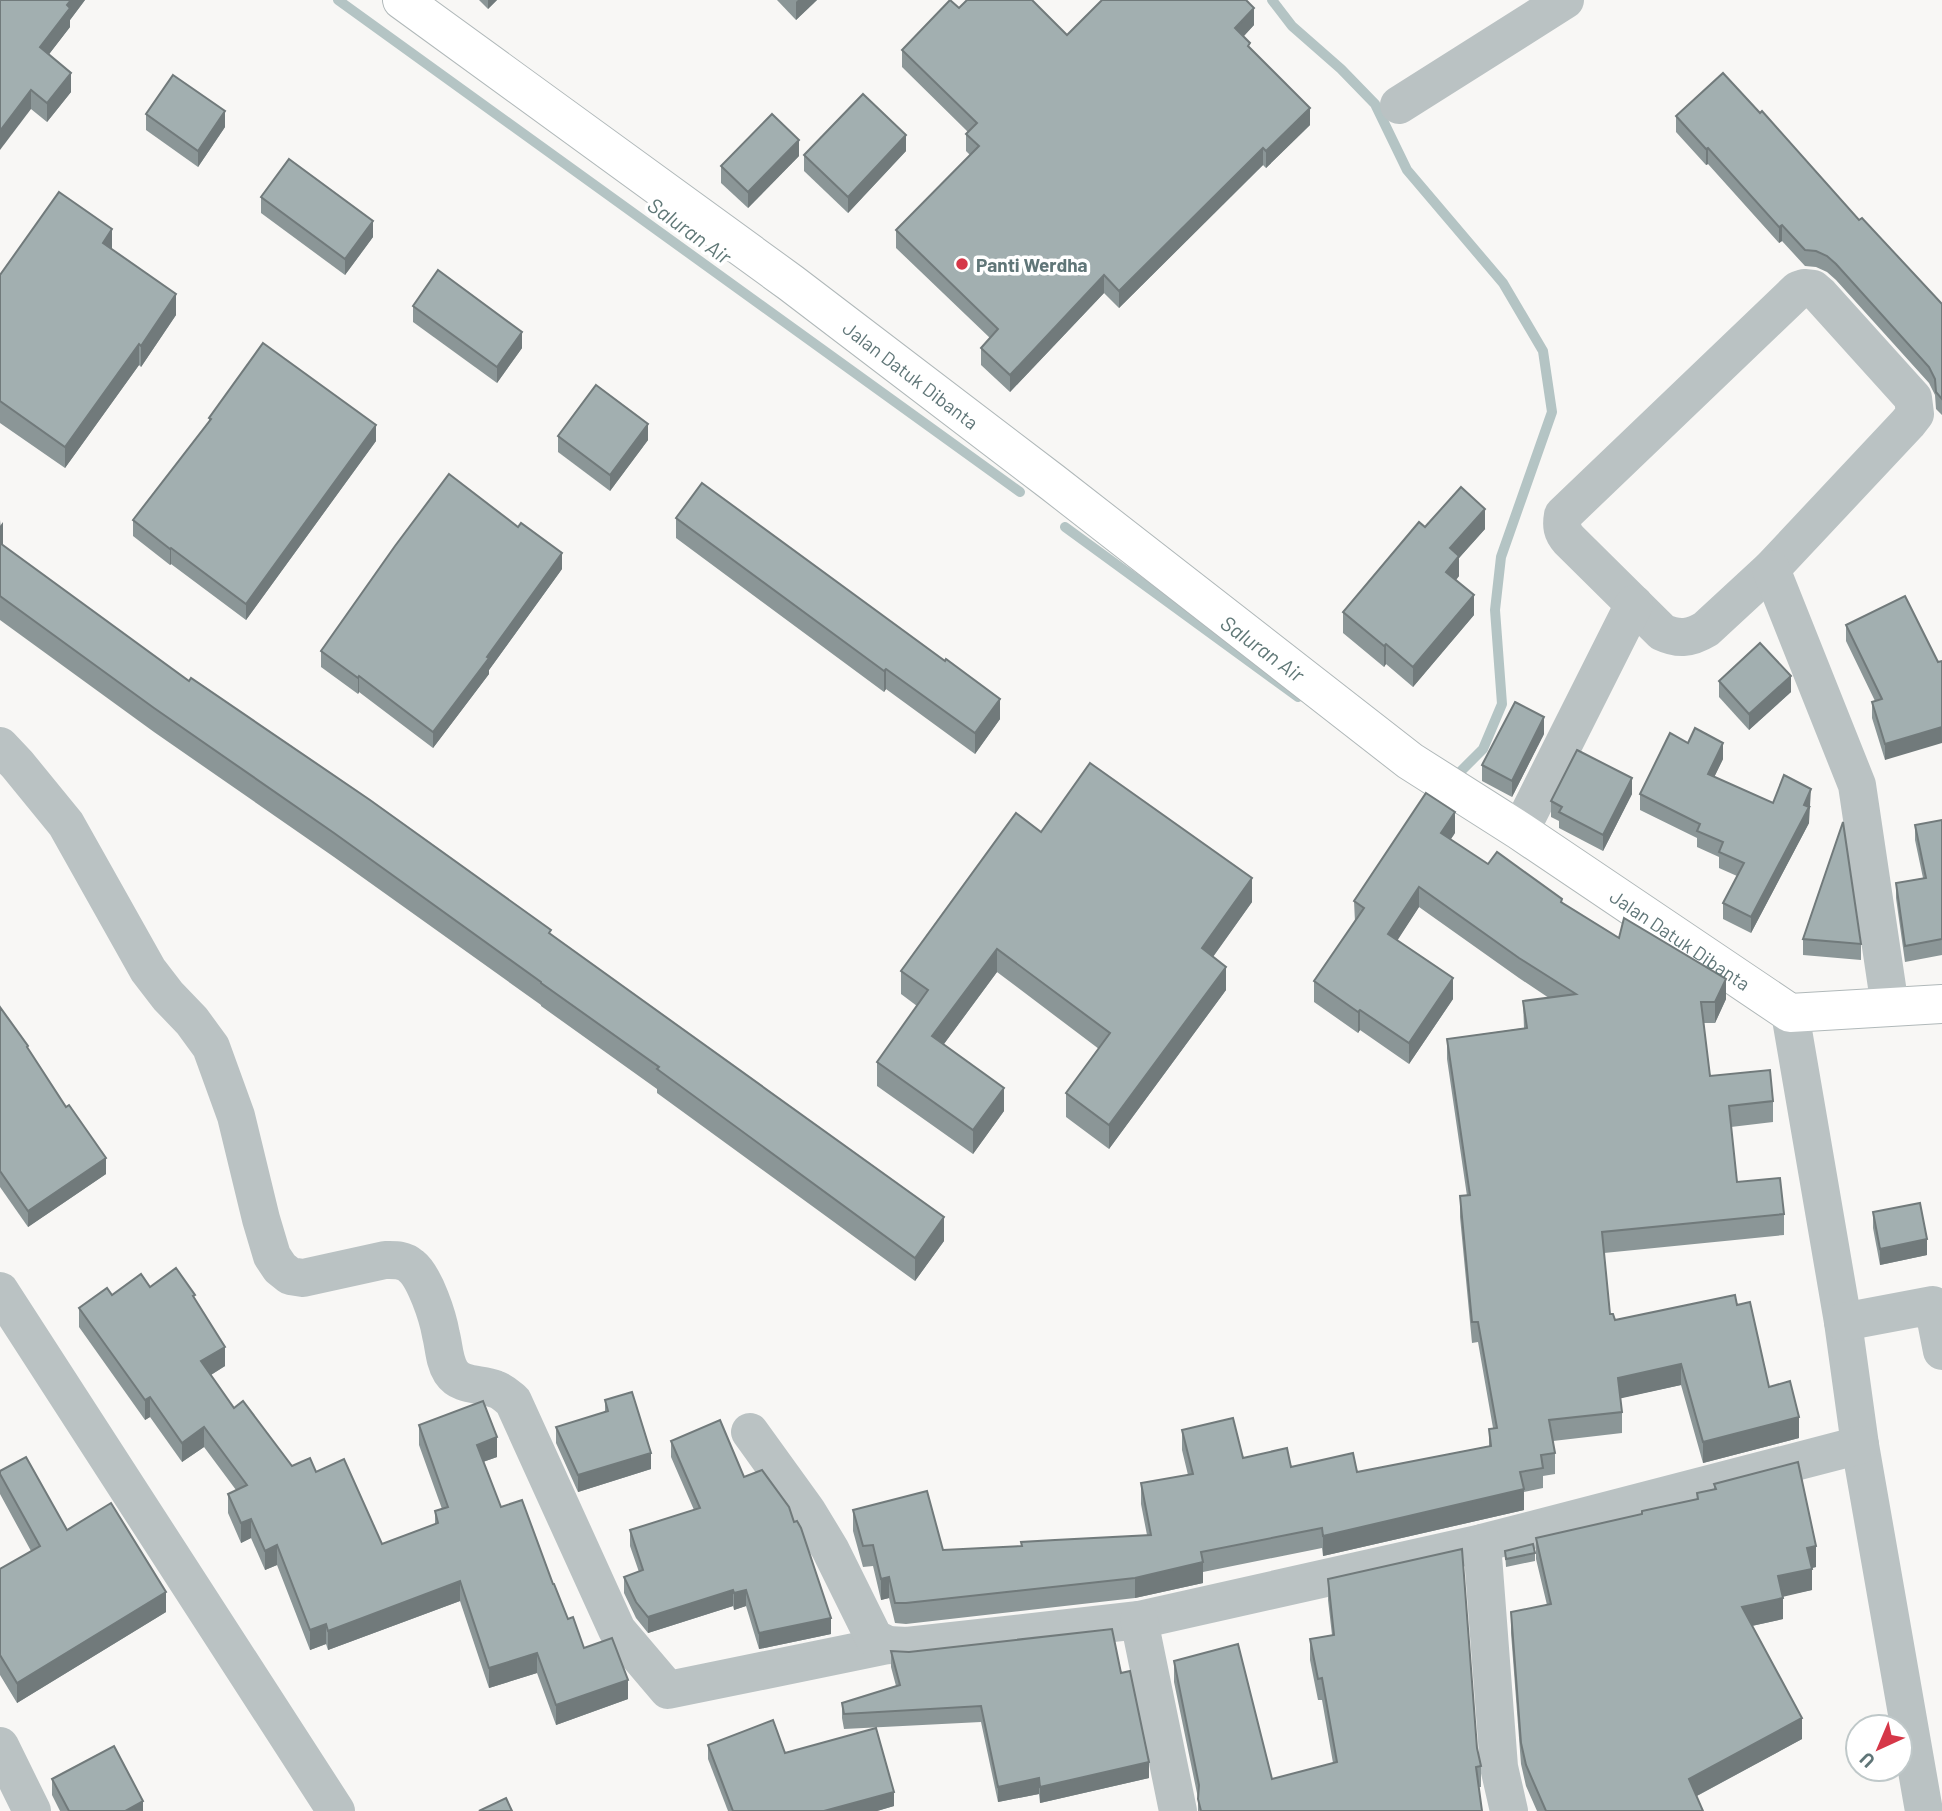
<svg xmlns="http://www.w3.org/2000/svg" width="1942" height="1811" font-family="Barlow,sans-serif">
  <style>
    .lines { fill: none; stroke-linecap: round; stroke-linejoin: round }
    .stream { stroke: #b4c4c4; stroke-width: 10 }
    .major-casing { stroke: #b0b8b9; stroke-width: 40 }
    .minor { stroke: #bac2c3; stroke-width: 38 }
    .major { stroke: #fff; stroke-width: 38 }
    .wall { fill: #8b9697 }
    .shaded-wall { fill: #717a7b }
    .building { fill: #a2afb0; stroke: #717a7b; stroke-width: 2 }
    .poi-dot { fill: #d63748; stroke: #fff; stroke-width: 2.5 }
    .labels { text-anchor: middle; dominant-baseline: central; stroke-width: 7; stroke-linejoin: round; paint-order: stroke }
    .poi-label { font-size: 19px; font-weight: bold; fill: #607678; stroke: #fff; text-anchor: start }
    .street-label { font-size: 19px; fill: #607678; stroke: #fff }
    .water-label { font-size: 21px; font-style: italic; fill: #607877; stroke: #fff }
  </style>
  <rect width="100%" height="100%" fill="#f8f7f5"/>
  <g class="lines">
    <g class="stream">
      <path d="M338,0l682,492"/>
      <path d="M1272,0l20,26 49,43 34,35 32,66 96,113 40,68 9,61 -51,145 -6,53 7,94 -19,45 -28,28"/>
      <path d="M1065,527l233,170"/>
    </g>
    <g class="major-casing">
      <g id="major">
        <path id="s1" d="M402,0l389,283 261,199 358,279 110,70 270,182 152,-9"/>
      </g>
    </g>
    <g class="minor">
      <path d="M1399,105l166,-105"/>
      <path d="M1804,288l9,1 7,6 93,103 2,16 -7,9 -137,146 -65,60c-15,9 -27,11 -44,3l-93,-92c-7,-8 -8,-14 -6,-25l235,-225z"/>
      <path d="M1771,569l86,216 33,222"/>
      <path d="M0,746l17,18 49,60 82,146 20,26 24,25 19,26 25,69 25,103 11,37 8,12 10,8 13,2 82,-18c9,0 18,-1 26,6 14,11 27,51 30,69 3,11 3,26 10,37 10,15 29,11 44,17 7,2 12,7 18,12l104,229 51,60 220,-45"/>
      <path d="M1520,831l114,-227"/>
      <path d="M1790,1013l53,309 17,123 64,366"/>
      <path d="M0,1291l336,520"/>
      <path d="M1843,1322l90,-17 9,46"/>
      <path d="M750,1432l57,79 23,38 44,89 14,7 19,1 232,-26 343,-77 378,-98"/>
      <path d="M1482,1543l17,224 10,44"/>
      <path d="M1139,1620l39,191"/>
      <path d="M0,1746l32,65"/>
    </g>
    <use href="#major" class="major"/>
  </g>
  <g class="wall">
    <path d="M0,0h85l-15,20v7l-21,27 22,38 -24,30 -16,-13z"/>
    <path d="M479,0h18l-9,9z"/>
    <path d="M777,0h40l-21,20z"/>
    <path d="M959,8l108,27 187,-10 -11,11 7,13 60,76 -44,43 -3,-3 -144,143 -15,-15 -94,99 -29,-27v-17l9,-10 -94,-90v-18l74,-75 -4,-4v-17l2,-2 -66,-65v-17z"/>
    <path d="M146,114l79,13 -27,40 -52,-37z"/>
    <path d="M1676,116l183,104 83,84v111l-6,-6 -1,-14 -6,-12 -93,-103 -9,-8 -11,-5 -11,-1 -23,-25 -3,2 -71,-79 -2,1 -30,-33z"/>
    <path d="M906,151l-58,62 -44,-42v-16z"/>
    <path d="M799,156l-51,52 -27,-25v-17z"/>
    <path d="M261,197l112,40 -28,38 -84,-62z"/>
    <path d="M112,250l64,65 -35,52 -2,-2 -74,103 -65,-45v-148z"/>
    <path d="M413,306l109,42 -25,35 -84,-61z"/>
    <path d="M209,418l167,23 -130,179 -75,-56 -1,1 -37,-29v-16l76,-98z"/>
    <path d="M558,436l90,4 -38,51 -52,-39z"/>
    <path d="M676,518l324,201 -25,35 -89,-65 -2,3 -208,-154z"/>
    <path d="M0,520l3,26 186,135 362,254 393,306 -29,40 -258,-188v-4l-116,-83v-1l-207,-148 -180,-125 -154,-112z"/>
    <path d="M1425,527l60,2 -26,29v18l-3,4 18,35 -61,72 -27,-23 -2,3 -41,-34v-21z"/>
    <path d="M562,569l-73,101v4l-56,74 -74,-56 -1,2 -37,-27v-16z"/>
    <path d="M1846,625l92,37 -53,98 -13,-42v-16l3,-1 -29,-60z"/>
    <path d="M1719,681l72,11 -42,38 -30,-33z"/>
    <path d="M1544,734l-32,63 -30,-16v-16z"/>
    <path d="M1688,743l35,16 -9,18 59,26 38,3 -2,4v13l-58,110 -28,-14v-16l14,-27 -18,-8v-11l-22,-10v-9l-57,-28v-16z"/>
    <path d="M1632,794l-29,57 -44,-23v-7l-8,-4v-16z"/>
    <path d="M1942,820v135l-37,7 -9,-64v-15l27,-5 -8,-38v-15z"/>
    <path d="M1041,832l211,70 -39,55 13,33 -117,159 -43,-32v-24l33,-44 -102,-77 -53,72 60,67 -31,43 -96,-68v-24l40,-56 -16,-12v-23z"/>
    <path d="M1455,833l-5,7 38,24 74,39 57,35 107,61 -11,24h-12l7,53 63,25v21l-42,5 6,55 47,32v21l-180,18 6,61 5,6 122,-15 32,82 30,51 -96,25 -22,-78 -61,13 2,14v21l-69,8 2,12v21l-12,2v12l-19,4v18l-201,46 -1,-8 -119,24v11l-68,15 -229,26 -11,-1 -6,-25 -8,2 -8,-34 -10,1 -10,-36v-21l90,40 78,-4 126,-11 -6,-31v-21l47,-8 -6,-25v-20l61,28 48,9 66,5 132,-26v-17l4,-1 -15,-86 -6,1 -12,-126v-21h7l-20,-137v-20l77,-11 -1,-27 26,-3 -30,-20 -100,-71 -22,33 56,59 -44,65 -49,-34 -2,3 -44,-31v-21l41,-59 -1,-21z"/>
    <path d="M1803,939l58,5v16l-58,-5z"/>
    <path d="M0,1007l28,42 78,125 -78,53 -28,-40z"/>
    <path d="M1873,1212l54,43 -47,10 -7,-37z"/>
    <path d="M150,1287l45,13 30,66 -14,9 23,33 58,58 24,6 66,72 53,-20v-13l7,-2 -23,-64v-20l78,32 -14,5 18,45 52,77 15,35 16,29 44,51 -72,26 -19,-52 -48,15 -29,-87 -132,49 -2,-6 -16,6 -33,-85 -12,5 -14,-32 -10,5 -13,-30v-19l8,-4 -32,-43 -22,15 -32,-45 -5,3 -66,-93v-19l33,-13z"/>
    <path d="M605,1400l46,69 -73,23 -22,-49v-16l49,-15z"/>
    <path d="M671,1441l73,36 87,157 -72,15 -13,-43 -12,4 -1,-4 -85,27 -12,-15 -12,-25v-16l15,-5 -9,-26v-16l64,-20 -23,-53z"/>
    <path d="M0,1471l67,59 99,82 -149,91 -17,-28v-106l31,-18 -31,-57z"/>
    <path d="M1714,1484l102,83 -4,1v22l-30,6 1,23 -31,7 50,113 -105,57 6,15h-166l-11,-25 -5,-22 -10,-131v-21l36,-7 -11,-46v-21l106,-24v-3l55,-12v-6l17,-4z"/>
    <path d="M1505,1551l30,2v8l-29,6z"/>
    <path d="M1328,1579l149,169 4,18v21h-2l3,24h-284v-13l-24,-116v-21l98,118 61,-16 -11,-63h-4l-8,-40v-21l22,-4 -4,-35z"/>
    <path d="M891,1651l230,22 28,105 -109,25 -1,-9 -41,8 -17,-80 -137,7 -2,-11v-15l54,-17 -5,-19z"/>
    <path d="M708,1745l77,8 109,53 -17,5h-149l-20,-52z"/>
    <path d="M52,1779l91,32h-83l-8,-16z"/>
  </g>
  <g class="shaded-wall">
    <path d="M71,0h14l-15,20v7l-30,39v-19z"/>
    <path d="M488,0h9l-9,9z"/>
    <path d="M798,0h19l-21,20v-18z"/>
    <path d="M1254,8v17l-19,21v-18z"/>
    <path d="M71,73v19l-24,30v-19z"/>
    <path d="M31,90v19l-31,41v-19z"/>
    <path d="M1310,108v17l-44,43v-17z"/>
    <path d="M225,111v16l-27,40v-16z"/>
    <path d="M906,135v16l-58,62v-16z"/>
    <path d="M799,140v16l-51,52v-16z"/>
    <path d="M1263,148v17l-144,143v-17z"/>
    <path d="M1708,148v16l-2,1v-16z"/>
    <path d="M373,221v16l-28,38v-16z"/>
    <path d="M1782,225v16l-3,2v-16z"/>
    <path d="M112,229v22l-9,-8z"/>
    <path d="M1104,275v18l-94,99v-17z"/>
    <path d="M176,294v21l-35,52v-21z"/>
    <path d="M522,332v16l-25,35v-16z"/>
    <path d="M139,344v21l-74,103v-21z"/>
    <path d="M648,424v16l-38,51v-16z"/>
    <path d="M376,425v16l-130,179v-16z"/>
    <path d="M1485,509v20l-26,29v18l-13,16v-20l4,-24z"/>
    <path d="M3,522v24l-3,4v-24z"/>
    <path d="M171,548v16l-1,1v-16z"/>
    <path d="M562,553v16l-73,101v4l-56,74v-16z"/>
    <path d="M1474,595v20l-61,72v-20z"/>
    <path d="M1386,644v20l-2,3v-21z"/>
    <path d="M886,669v20l-2,3v-21z"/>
    <path d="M359,676v16l-1,2v-16z"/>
    <path d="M1791,676v16l-42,38v-16z"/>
    <path d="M1000,699v20l-25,35v-21z"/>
    <path d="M1544,717v17l-32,63v-16z"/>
    <path d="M1942,727v16l-57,17v-16z"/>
    <path d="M1723,743v16l-15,31v-16z"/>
    <path d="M1632,778v16l-29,57v-16z"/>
    <path d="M1811,789l-2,34 -58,110v-16l53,-112z"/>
    <path d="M1455,812v21l-14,21v-21z"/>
    <path d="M1252,878v24l-50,70v-24z"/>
    <path d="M1419,887v20l-31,48v-21z"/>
    <path d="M997,949v23l-65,88v-24z"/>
    <path d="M1226,967v23l-117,159v-24z"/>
    <path d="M1453,978v21l-44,65v-21z"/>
    <path d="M1726,979v20l-11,24v-21z"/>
    <path d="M1360,1010v20l-2,3v-21z"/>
    <path d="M1004,1088v23l-31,43v-24z"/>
    <path d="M106,1158v16l-78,53v-16z"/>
    <path d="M944,1217v24l-29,40v-23z"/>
    <path d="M1927,1239v16l-47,10v-16z"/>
    <path d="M225,1347v19l-24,15v-20z"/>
    <path d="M1681,1364v21l-63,14v-21z"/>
    <path d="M150,1397v20l-5,3v-20z"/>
    <path d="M1799,1417v21l-96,25v-21z"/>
    <path d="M204,1427v20l-22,15v-19z"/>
    <path d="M497,1437v20l-20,7v-19z"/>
    <path d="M651,1453v16l-73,23v-17z"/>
    <path d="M1524,1489v21l-201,46v-20z"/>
    <path d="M251,1519v19l-10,5v-20z"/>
    <path d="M277,1545v20l-12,5v-19z"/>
    <path d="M1816,1546v21l-9,2v-21z"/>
    <path d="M1203,1562v21l-68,15v-20z"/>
    <path d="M1812,1569v21l-34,8v-22z"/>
    <path d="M889,1577v21l-8,2v-21z"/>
    <path d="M460,1581v20l-132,49v-19z"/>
    <path d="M733,1590v16l-85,27v-16z"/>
    <path d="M746,1590v16l-12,4v-17z"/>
    <path d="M166,1592v20l-149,91v-20z"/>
    <path d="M1783,1598v21l-41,9v-21z"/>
    <path d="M831,1618v16l-72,15v-16z"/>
    <path d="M326,1624v20l-16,6v-20z"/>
    <path d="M537,1653v20l-48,15v-20z"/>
    <path d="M628,1680v19l-72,26v-20z"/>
    <path d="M1802,1718v21l-113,61v-21z"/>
    <path d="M1149,1762v16l-109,25v-16z"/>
    <path d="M1039,1778v16l-41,8v-15z"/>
    <path d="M894,1792v14l-17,5h-53z"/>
    <path d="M143,1801v10h-18z"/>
  </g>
  <g class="building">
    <path d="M0,0h71l-4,5 3,3 -30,39 31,26 -24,30 -16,-13 -31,41z"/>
    <path d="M950,0l9,8 8,-8h65l35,35 35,-35h144l8,8 -19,20 15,15 -2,3 62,62 -44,43 -3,-3 -144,143 -15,-16 -94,100 -29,-27 17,-19 -102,-99 83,-84 -13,-12 11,-11 -75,-73z"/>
    <path d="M1723,73l37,40 2,-2 97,109 3,-2 80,86v95l-6,-7 -1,-13 -6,-12 -93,-103 -9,-8 -11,-5 -11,-1 -23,-25 -3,2 -71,-79 -2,1 -30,-33z"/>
    <path d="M173,75l52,36 -27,40 -52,-37z"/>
    <path d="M863,94l43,41 -58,62 -44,-42z"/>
    <path d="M772,114l27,26 -51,52 -27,-26z"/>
    <path d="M289,159l84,62 -28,38 -84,-62z"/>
    <path d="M59,192l53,37 -9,14 73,51 -35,52 -2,-2 -74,103 -65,-46v-126z"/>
    <path d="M438,270l84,62 -25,35 -84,-61z"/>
    <path d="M263,343l113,82 -130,179 -75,-56 -1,1 -37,-29 78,-101 -2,-1z"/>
    <path d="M596,385l52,39 -38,51 -52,-39z"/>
    <path d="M449,474l69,53 3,-4 41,30 -75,104 2,1 -56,74 -74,-56 -1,2 -37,-27 74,-105z"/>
    <path d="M702,483l243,178 1,-2 54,40 -25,34 -89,-64 -2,2 -208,-153z"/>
    <path d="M1461,487l24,22 -35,39 9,8 -13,16 28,23 -61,72 -27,-23 -2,2 -41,-34 76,-90 6,5z"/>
    <path d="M0,543l189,138 2,-3 179,122 181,130 -2,3 395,284 -29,41 -258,-189 2,-2 -118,-84v-1l-207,-149 -180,-125 -154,-112z"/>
    <path d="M1905,596l33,66 4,-1v66l-57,17 -13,-42 10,-3 -36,-74z"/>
    <path d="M1760,643l31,33 -42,38 -30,-33z"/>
    <path d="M1515,702l29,15 -32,64 -30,-16z"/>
    <path d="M1695,728l28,15 -15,31 65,29 11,-28 27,14 -7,16 5,2 -58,110 -28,-14 21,-40 -25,-11 4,-10 -26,-11 3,-7 -60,-30 30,-61 18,10z"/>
    <path d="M1577,750l55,28 -29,57 -44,-23 3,-5 -11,-6z"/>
    <path d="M1090,763l162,115 -50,70 24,19 -117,158 -43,-32 44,-60 -113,-84 -65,87 72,52 -31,42 -96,-68 51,-72 -27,-19 115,-158 25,19z"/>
    <path d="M1426,793l29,19 -14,21 47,31 9,-12 65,47 -1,3 58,36 5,-20 102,61 -11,23h-14l9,74 60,-6 3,31 -44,5 8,76 43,-4 4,36 -182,18 8,82h3l2,6 120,-25 2,10 13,-3 19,85 21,-6 9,36 -96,25 -22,-78 -63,14 4,34 -73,8 6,33 -14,2 2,13 -23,4 4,17 -201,47 -1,-8 -121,24 2,10 -68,16 -229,25h-11l-6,-26 -8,2 -8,-34 -10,1 -10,-36 74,-19 16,59 79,-4 -1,-4 34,-2 96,-5 -10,-52 52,-9 -11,-44 51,-12 10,40 44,-10 4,19 62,-14 4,19 134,-26 -2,-17 8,-1 -19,-106h-6l-12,-126 10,-1 -23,-156 80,-11 -4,-27 53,-7 -57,-36 -100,-71 -31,47 65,44 -44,65 -49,-33 -2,2 -44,-31 50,-73 -10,-7z"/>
    <path d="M1942,820v119l-37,7 -9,-63 30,-5 -11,-53z"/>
    <path d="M1843,822l18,122 -58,-5z"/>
    <path d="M0,1007l28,39 -1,1 39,60 3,-2 37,53 -78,53 -28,-40z"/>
    <path d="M1920,1203l7,36 -47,10 -7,-37z"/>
    <path d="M176,1268l19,27 -2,1 32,51 -24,14 33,47 9,-7 49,65 18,-8 6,14 28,-13 38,85 56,-21 -3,-12 13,-4 -29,-82 64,-24 14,36 -20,8 24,62 21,-7 31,84h1l14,35 5,-2 11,31 28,-10 16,42 -72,25 -19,-52 -48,15 -29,-87 -132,50 -2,-7 -16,6 -33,-85 -12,6 -14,-32 -10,4 -13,-29 19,-9 -43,-58 -22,16 -32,-46 -5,3 -66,-92 28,-20 5,7 29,-21 9,13z"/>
    <path d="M632,1392l19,61 -73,22 -22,-48 52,-16 -3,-11z"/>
    <path d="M720,1420l24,57 18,-7 27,37 5,15 3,-1 4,7 30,90 -72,15 -13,-43 -12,3 -1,-3 -85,27 -12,-15 -12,-25 19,-7 -13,-40 70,-22 -29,-67z"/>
    <path d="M26,1457l41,73 44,-27 55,89 -149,91 -17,-28v-86l40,-23 -40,-72v-3z"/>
    <path d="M1798,1462l18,84 -9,2 5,21 -34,7 5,22 -41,9 60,111 -113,61 14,32h-157l-20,-46 -5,-22 -10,-131 40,-8 -15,-66 106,-24v-3l56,-12 -1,-6 19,-4 -2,-5z"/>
    <path d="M1533,1544l2,9 -29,6 -1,-8z"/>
    <path d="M1462,1549l15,199 4,18 -5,1 6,44h-281l-3,-12 1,-14 -25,-124 64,-17 34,135 65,-17 -15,-84 -4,1 -8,-40 24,-4 -6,-56z"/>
    <path d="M1112,1629l9,44 9,-2 19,91 -109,25 -1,-9 -41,9 -17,-81 -137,8 -2,-11 58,-18 -9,-34 18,1z"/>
    <path d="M773,1720l12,33 91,-25 18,64 -70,19h-91l-25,-66z"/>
    <path d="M114,1746l29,55 -18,10h-56l-17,-32z"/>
    <path d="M506,1798l6,13h-33z"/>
  </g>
  <circle class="poi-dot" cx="962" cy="264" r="7"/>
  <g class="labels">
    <g class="poi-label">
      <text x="976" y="264">Panti Werdha</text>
    </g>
    <g class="street-label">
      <text stroke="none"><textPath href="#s1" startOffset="632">Jalan Datuk Dibanta</textPath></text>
      <text stroke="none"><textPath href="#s1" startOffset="1587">Jalan Datuk Dibanta</textPath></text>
    </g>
    <g class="water-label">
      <text transform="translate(690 230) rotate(36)">Saluran Air</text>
      <text transform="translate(1263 648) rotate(36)">Saluran Air</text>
    </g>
  </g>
  <g transform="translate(1879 1748) rotate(224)"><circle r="33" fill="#ffffff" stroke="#bfc8c9" stroke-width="2"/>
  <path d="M0-5L12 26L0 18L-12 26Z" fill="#d63748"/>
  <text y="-10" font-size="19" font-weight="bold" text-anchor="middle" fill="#607678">U</text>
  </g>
</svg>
